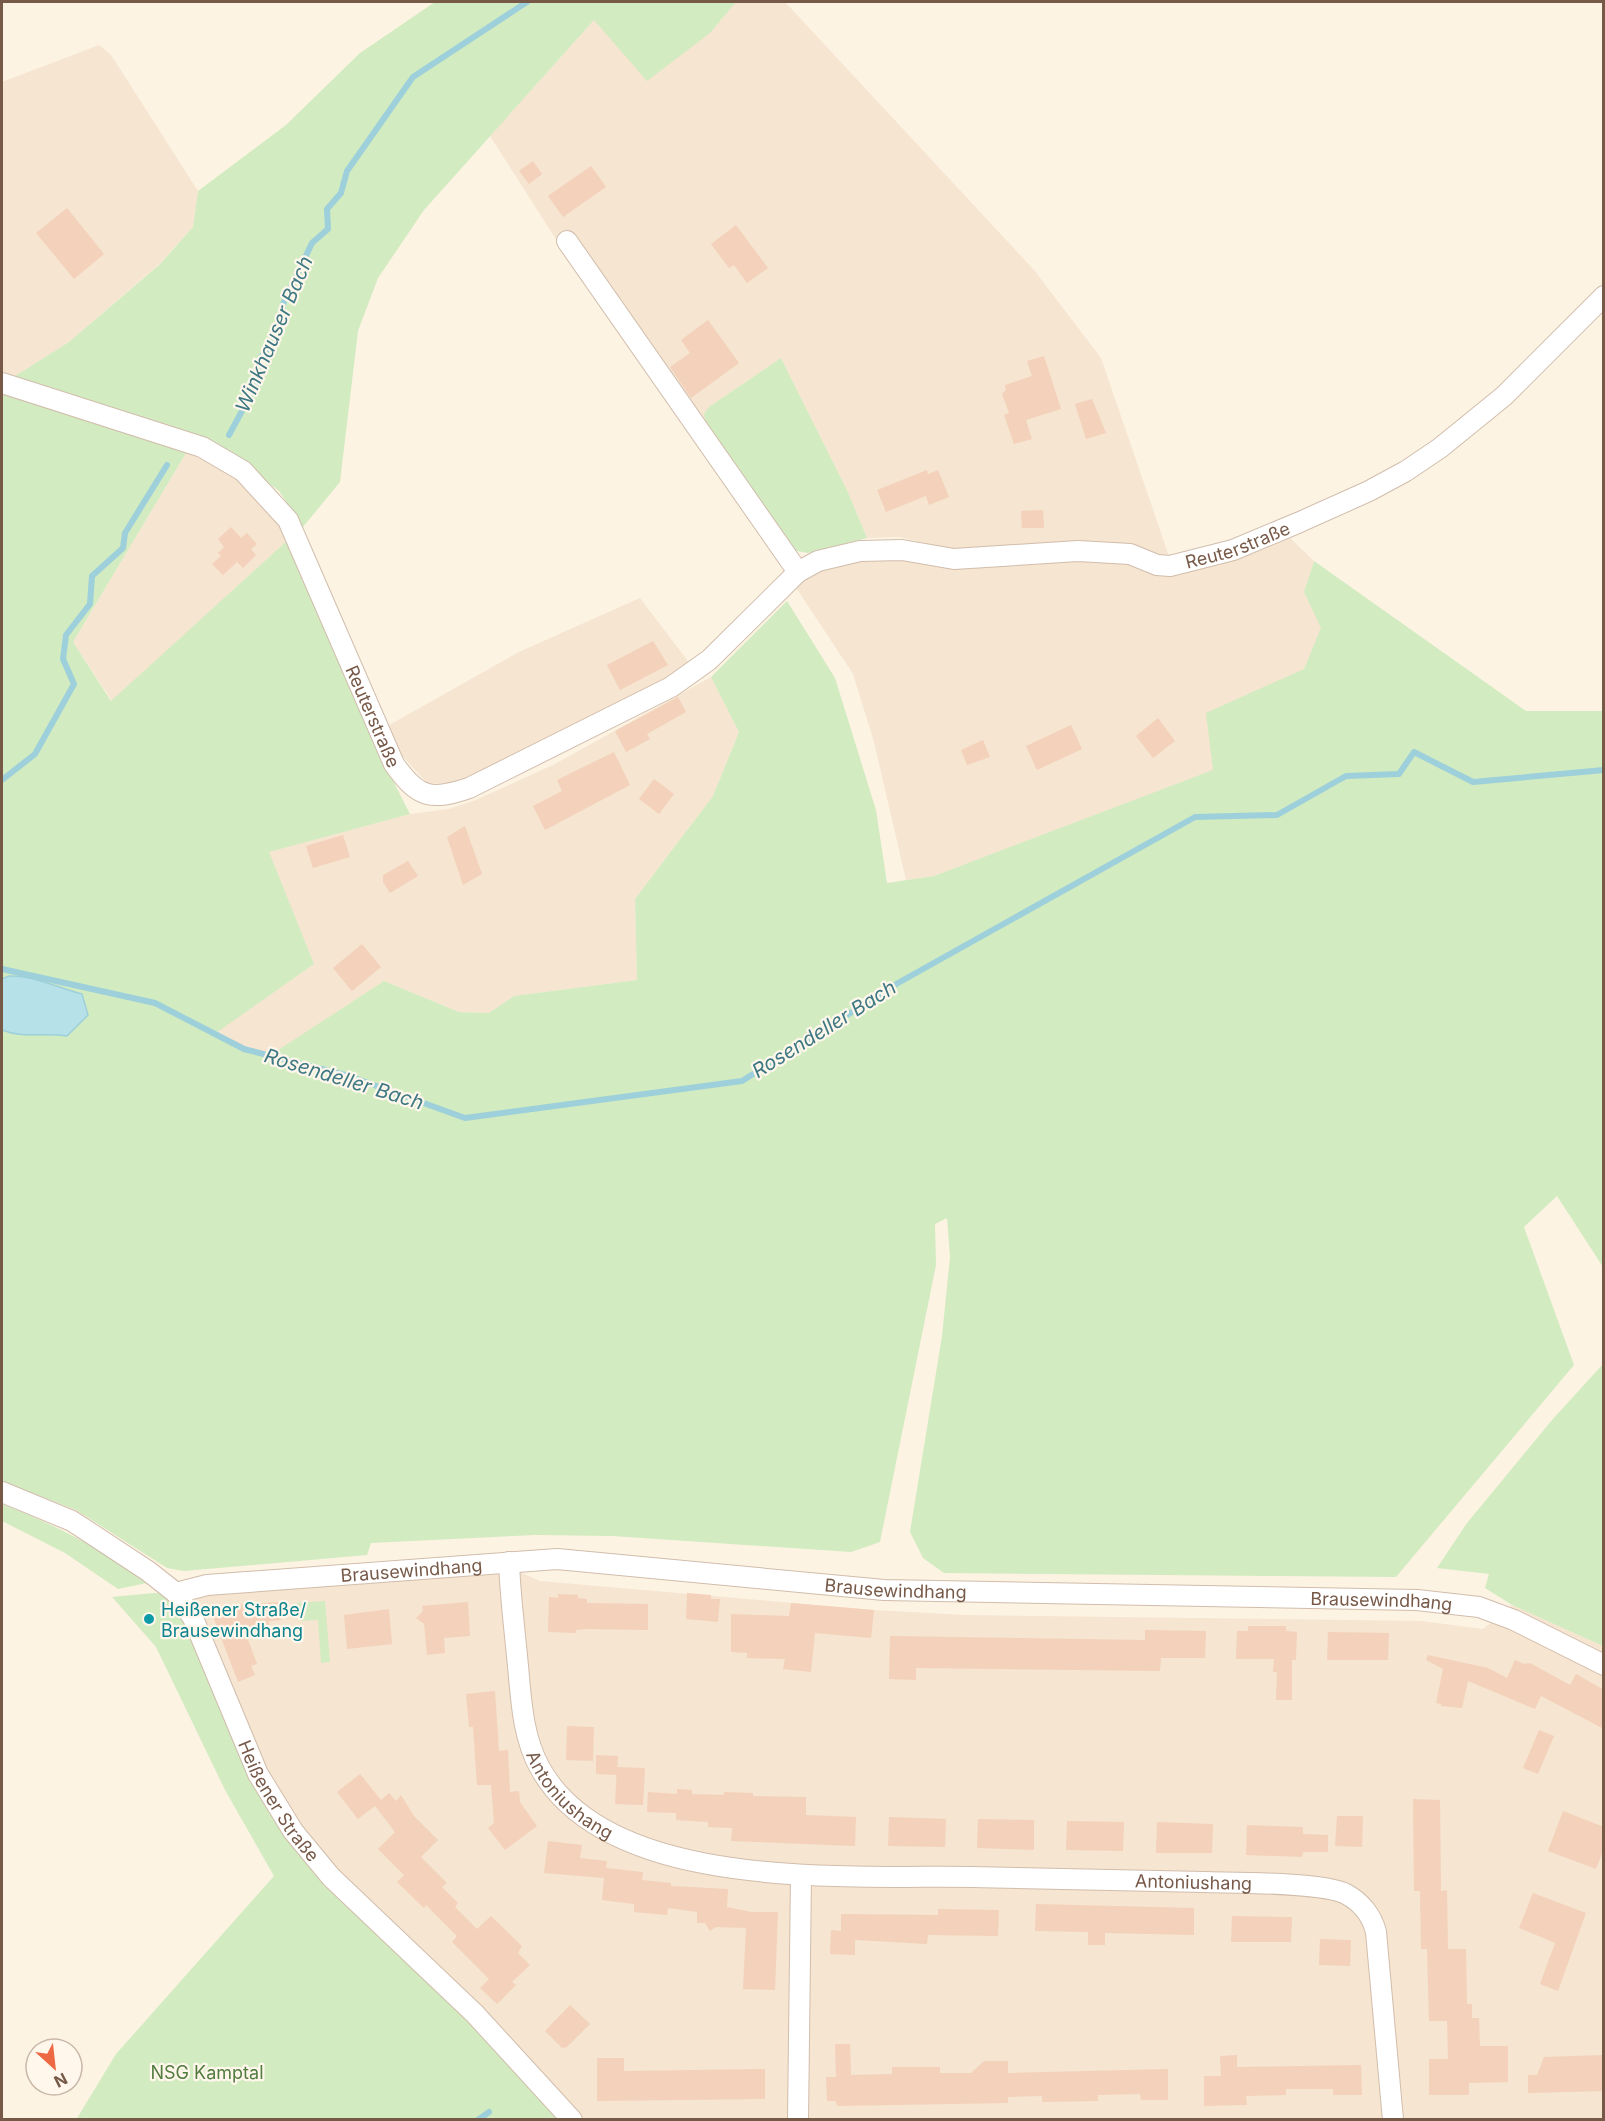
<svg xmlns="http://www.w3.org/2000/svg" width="1605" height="2121" font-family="Inter,sans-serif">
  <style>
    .residential { fill: #f5e5d1 }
    .green { fill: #d2ebc1 }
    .water { fill: #b7e1e8; stroke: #9dd0da; stroke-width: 1.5 }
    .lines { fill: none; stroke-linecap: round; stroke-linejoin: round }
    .stream { stroke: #9dd0da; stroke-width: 6 }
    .building { fill: #f4d1ba }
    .minor-casing { stroke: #d1bdac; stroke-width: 22 }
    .minor { stroke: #fff; stroke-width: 20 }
    .culture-dot { fill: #0f9aa8; stroke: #fff7eb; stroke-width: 2 }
    .labels { text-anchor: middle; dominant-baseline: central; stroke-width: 4.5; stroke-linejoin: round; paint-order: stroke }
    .street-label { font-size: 18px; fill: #775948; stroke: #fff7eb }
    .culture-label { font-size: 18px; fill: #0d838f; stroke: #fff7eb; text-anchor: start }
    .park-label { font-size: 18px; fill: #527d40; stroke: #fff7eb }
    .water-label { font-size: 20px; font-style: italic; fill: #3e7884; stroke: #fff7eb }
  </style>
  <rect width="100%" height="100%" fill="#fdf3e3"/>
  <g class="residential">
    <path d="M736,2h49l249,268 67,88 70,204 -211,-11 -61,-14 -32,1 -20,-48 -66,-132 -72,49 -2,23 -148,-186 -69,-108 104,-116 116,13z"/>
    <path d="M99,45l12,10 87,136 -5,36 -35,38 -89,77 -57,36 -10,-1v-295z"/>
    <path d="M189,448l52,28 48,63 -177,162 -39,-59z"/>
    <path d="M1288,536l26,25 -10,31 18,36 -18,41 -90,101 -280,106 -28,4 -32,-138 -21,-68 -60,-91 9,-9 59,-19 219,1 78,12z"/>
    <path d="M640,598l50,66 -40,24 -154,77 -46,19 -23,-1 -33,-36 -10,-19 135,-76z"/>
    <path d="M711,677l28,55 -26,64 -78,103 2,81 -123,16 -25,17 -30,-1 -75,-31 -117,77 -52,-25 99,-69 -46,-112 142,-38 39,-5 27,-9 79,-36z"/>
    <path d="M506,1566l34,15 334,29 91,5 456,6 62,8 29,-24 91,41v473h-1027l-282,-289 -114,-236z"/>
  </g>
  <g class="green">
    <path d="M435,2h301l-26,31 -63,48 -53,-61 -170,190 -46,68 -20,53 -18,151 -37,45 -24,-36 -65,-48 -202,-65 57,-36 90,-77 34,-38 5,-36 88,-66 74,-72z"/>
    <path d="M781,358l66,132 20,48 -59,15 -16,-3 -85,-120 -3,-16 5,-7z"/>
    <path d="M2,388l187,60 -116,194 38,59 178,-162 96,226 25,49 -141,38 45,112 -98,69 50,25 118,-77 75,31 30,1 25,-17 123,-16 -2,-81 78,-103 26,-64 -28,-55 76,-76 48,77 41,132 11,73 47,-7 279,-106 -7,-57 98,-44 17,-41 -17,-36 10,-31 212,150h77v556l-46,-71 -33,31 50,138 -178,212 -452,-4 -21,-15 -13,-26 32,-196 8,-79 -3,-39 -12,6 1,41 -56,277 -29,10 -239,-16 -77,-1 -164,8 -4,12 -183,16 -17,-3 -91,-58 -74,-29z"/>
    <path d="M1603,1364v282l-91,-41 -27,-17 4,-14 -52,-6 30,-45 85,-103z"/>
    <path d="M2,1504c52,20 100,45 145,79l-29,6 -53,-36 -63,-32z"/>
    <path d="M154,1593l21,2 97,208 298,316 -494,1 40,-66 158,-178 -49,-86 -69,-143 -44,-50z"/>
    <path d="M325,1601l5,61 -9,1 -3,-43 -19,1 -2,-18z"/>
  </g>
  <path class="water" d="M9,976c24,-1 49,12 73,18l6,21 -21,21c-23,-4 -43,3 -65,-6v-51z"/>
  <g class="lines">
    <g class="stream">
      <path d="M229,435l27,-50 2,-24 19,-24 6,-33 29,-61 16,-14 -1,-20 14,-16 6,-22 66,-94 114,-75"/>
      <path d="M2,780l33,-26 39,-70 -11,-25 3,-24 24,-31 2,-28 31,-28 2,-15 42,-68"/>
      <path d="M2,969l153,34 89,46 105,27 116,42 277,-37 156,-98 297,-166 82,-2 69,-39 53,-2 15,-22 59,30 131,-12"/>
      <path d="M478,2120l11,-8"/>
    </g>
  </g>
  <g class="building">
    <path d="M533,161l9,13 -13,10 -10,-13z"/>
    <path d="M591,166l15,21 -43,30 -15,-21z"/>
    <path d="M67,208l37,46 -30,25 -38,-46z"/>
    <path d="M736,225l32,43 -21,15 -13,-18 -5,3 -18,-24z"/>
    <path d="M708,320l31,43 -48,35 -21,-31 20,-14 -9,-13z"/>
    <path d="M1044,356l17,53 -35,11 6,19 -18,5 -10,-29 5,-2 -7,-19 4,-4 -1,-5 27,-9 -5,-15z"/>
    <path d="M1092,399l14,34 -20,6 -11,-35z"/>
    <path d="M927,470l1,4 10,-4 11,27 -20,8 -3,-9 -40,16 -9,-22z"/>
    <path d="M1043,510l1,18h-22l-1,-17z"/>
    <path d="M231,527l10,11 6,-5 10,11 -6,5 5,6 -13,13 -6,-6 -14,13 -11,-11 9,-8 -3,-3 6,-6 -6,-8z"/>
    <path d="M653,641l15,24 -48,25 -13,-25z"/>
    <path d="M678,697l8,15 -39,22 3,5 -24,13 -11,-21z"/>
    <path d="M1158,718l17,23 -22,17 -17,-22z"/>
    <path d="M1071,725l11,24 -45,21 -11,-24z"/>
    <path d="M983,740l7,17 -23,8 -6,-15z"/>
    <path d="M614,752l16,33 -85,45 -12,-24 29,-15 -5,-11z"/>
    <path d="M654,779l20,15 -15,20 -20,-15z"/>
    <path d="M465,826l17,48 -19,11 -16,-48z"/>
    <path d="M343,835l7,22 -37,11 -7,-22z"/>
    <path d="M408,861l10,15 -28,17 -7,-11v-7z"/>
    <path d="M362,944l19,23 -29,24 -19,-23z"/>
    <path d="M687,1593l24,2v4h9l-2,23 -32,-3z"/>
    <path d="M558,1594l20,1v3l9,1v4l61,1v26l-61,-1 -11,1v3l-28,-1 1,-35 9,1z"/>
    <path d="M279,1602l2,18 -12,1 1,9 -26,-1 13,35 -6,2 4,9 -17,7 -26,-68 3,-8z"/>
    <path d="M468,1602l2,34 -26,2 1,15 -18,2 -3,-31 -8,-6 7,-7 -1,-5z"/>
    <path d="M791,1603l83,7 -3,28 -56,-5 -4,39 -28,-3 2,-10 -38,-1v-5l-16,-1v-38l58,2z"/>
    <path d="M389,1609l3,35 -45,5 -3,-34z"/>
    <path d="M1248,1626h38v5l11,1 -1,28h-4v40h-16l1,-28h-4l1,-13h-38l1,-28h11z"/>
    <path d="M1145,1630l61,1 -1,27h-44l-1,13 -244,-3v12l-27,-1 1,-43 255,4z"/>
    <path d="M1328,1632l61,1 -1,27h-61z"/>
    <path d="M1428,1655l60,13 19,10 8,-18 9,4 6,-1 40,22 6,-11 28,16v39l-63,-33 -6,13 -67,-28 -6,27 -21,-2v-2l-5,-1 7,-34 -17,-9z"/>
    <path d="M495,1691l4,60 9,-1 2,42 9,-1 1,11 17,24 -32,24 -17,-22 6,-5 -3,-38h-14l-4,-58h-4l-3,-33z"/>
    <path d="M567,1726l27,1 -1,34 -27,-1z"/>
    <path d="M1539,1730l15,6 -16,38 -15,-6z"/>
    <path d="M596,1755l22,1 -1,19 -21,-1z"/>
    <path d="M617,1767l28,1 -2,37 -28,-1z"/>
    <path d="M360,1774l21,26 8,-7 7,8 5,-6 13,21 24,24 -17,17 26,26 -5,4 16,16 -3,4 22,22 14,-13 31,30 -4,7 12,12 -18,17 4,3 -19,19 -17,-16 9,-9 -37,-37 5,-6 -31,-31 -2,3 -27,-26 7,-7 -26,-26 17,-17 -20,-26 -17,13 -21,-27z"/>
    <path d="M677,1789l15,1v4l32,1v-3l29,1v3l53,1v18l50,2 -1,29 -124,-5 1,-13 -24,-1v-5l-32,-2v-7l-29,-1 1,-20 29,2z"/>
    <path d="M1413,1799l27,1 1,91 6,-1 1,59h18l1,55h5v14h7l1,28h28v36l-39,1v12h-40v-36h19l-1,-38h-18l-2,-72h-6l-1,-58h-6z"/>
    <path d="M1563,1811l41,16v21l-8,21 -48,-18z"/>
    <path d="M1337,1816h26l-1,31 -27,-1z"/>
    <path d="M889,1817l57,2 -1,28 -57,-1z"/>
    <path d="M978,1819l56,1v30l-57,-2z"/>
    <path d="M1067,1821l57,1 -1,29 -57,-1z"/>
    <path d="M1157,1822l56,2 -1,29h-56z"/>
    <path d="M1247,1825l56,2v7l25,1v17h-25l-1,5 -56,-2z"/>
    <path d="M548,1841l34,4 -2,13 27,3 -1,7 37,4 -1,8 29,3v3l57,3 -1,18 24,5h27l-3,78 -32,-1 3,-61 -30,-1 -6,4 -5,-8h-8v-11l-29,-4 -1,7 -33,-3v-8l-32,-4 2,-22 -60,-5z"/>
    <path d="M1533,1893l53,20 -28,78 -18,-7 15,-41 -36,-15z"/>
    <path d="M1036,1904l158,4v27l-89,-2v12h-17v-13l-53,-1z"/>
    <path d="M938,1909l61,1 -1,26 -70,-1 -1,9 -72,-4v15l-25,-1 1,-24 10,1v-17l97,1z"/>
    <path d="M1232,1916l60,1 -1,25h-60z"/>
    <path d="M1320,1939l31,1 -1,26 -31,-1z"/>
    <path d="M570,2005l20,19 -23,23 -5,1 -17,-17z"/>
    <path d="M835,2044h15l1,31 41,-1v-7h48v6h31l13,-12h24v12l160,-4v31h-27l-1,-6 -42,1v6l-56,1v-6l-34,1v6l-171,3 -1,-5h-9l-1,-24h10z"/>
    <path d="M1237,2055v12l124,-2 1,30h-29v-6h-47v6l-40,1 1,9 -43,1v-30h17l-1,-20z"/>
    <path d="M1604,2055v36l-76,2v-18h9l7,-18z"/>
    <path d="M597,2058h27v13l141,-2v30l-168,2z"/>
  </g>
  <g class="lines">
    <g class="minor-casing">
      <g id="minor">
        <path d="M567,241l231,331"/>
        <path id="s1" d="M2,383l200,64 41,24 45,49 106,244c24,34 37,37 75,24l202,-101 38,-27 89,-88 20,-11 42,-10 42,-1 52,9 124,-8 52,3 27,11 13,1 63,-16 67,-28 69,-31 37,-20 34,-23 64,-52 100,-100"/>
        <path id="s2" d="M2,1492l70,29 76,50 28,22 17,25 65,156 35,57 38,46 144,137 97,106"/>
        <path id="s3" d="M509,1562c1,31 5,62 8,94 4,37 4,78 23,112 69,125 311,107 432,109 77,1 154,3 232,5 29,1 119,0 142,12 15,8 26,22 30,38l17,188"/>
        <path id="s4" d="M176,1593l31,-8 350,-26 327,31 533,10 62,7 35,13 90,45"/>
        <path d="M798,2120l3,-245"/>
      </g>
    </g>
    <use href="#minor" class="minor"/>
  </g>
  <circle class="culture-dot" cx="149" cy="1619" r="6"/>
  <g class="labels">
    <g class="street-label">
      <text stroke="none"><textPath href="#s1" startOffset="1526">Reuterstraße</textPath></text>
      <text stroke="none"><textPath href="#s1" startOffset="538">Reuterstraße</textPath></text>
      <text stroke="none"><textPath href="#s4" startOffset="237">Brausewindhang</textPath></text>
      <text stroke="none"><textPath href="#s4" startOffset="723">Brausewindhang</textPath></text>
      <text stroke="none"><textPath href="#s4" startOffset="1209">Brausewindhang</textPath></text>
      <text stroke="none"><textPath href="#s3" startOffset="250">Antoniushang</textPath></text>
      <text stroke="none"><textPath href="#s2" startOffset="435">Heißener Straße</textPath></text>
      <text stroke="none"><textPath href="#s3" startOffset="896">Antoniushang</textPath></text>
    </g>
    <g class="culture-label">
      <text x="161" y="1609">Heißener Straße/<tspan x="161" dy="21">Brausewindhang</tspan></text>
    </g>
    <g class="park-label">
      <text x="207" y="2072">NSG Kamptal</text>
    </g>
    <g class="water-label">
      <text transform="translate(274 334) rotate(-67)">Winkhauser Bach</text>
      <text transform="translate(824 1029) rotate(-32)">Rosendeller Bach</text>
      <text transform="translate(344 1079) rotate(17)">Rosendeller Bach</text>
    </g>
  </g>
  <rect width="1605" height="2121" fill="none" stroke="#775948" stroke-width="6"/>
  <g transform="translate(54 2067) rotate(153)"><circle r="28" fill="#fff7eb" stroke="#c9b8aa" stroke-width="1.5"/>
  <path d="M0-4.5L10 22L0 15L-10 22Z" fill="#ec6943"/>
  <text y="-9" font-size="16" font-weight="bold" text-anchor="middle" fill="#775948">N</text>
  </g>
</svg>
